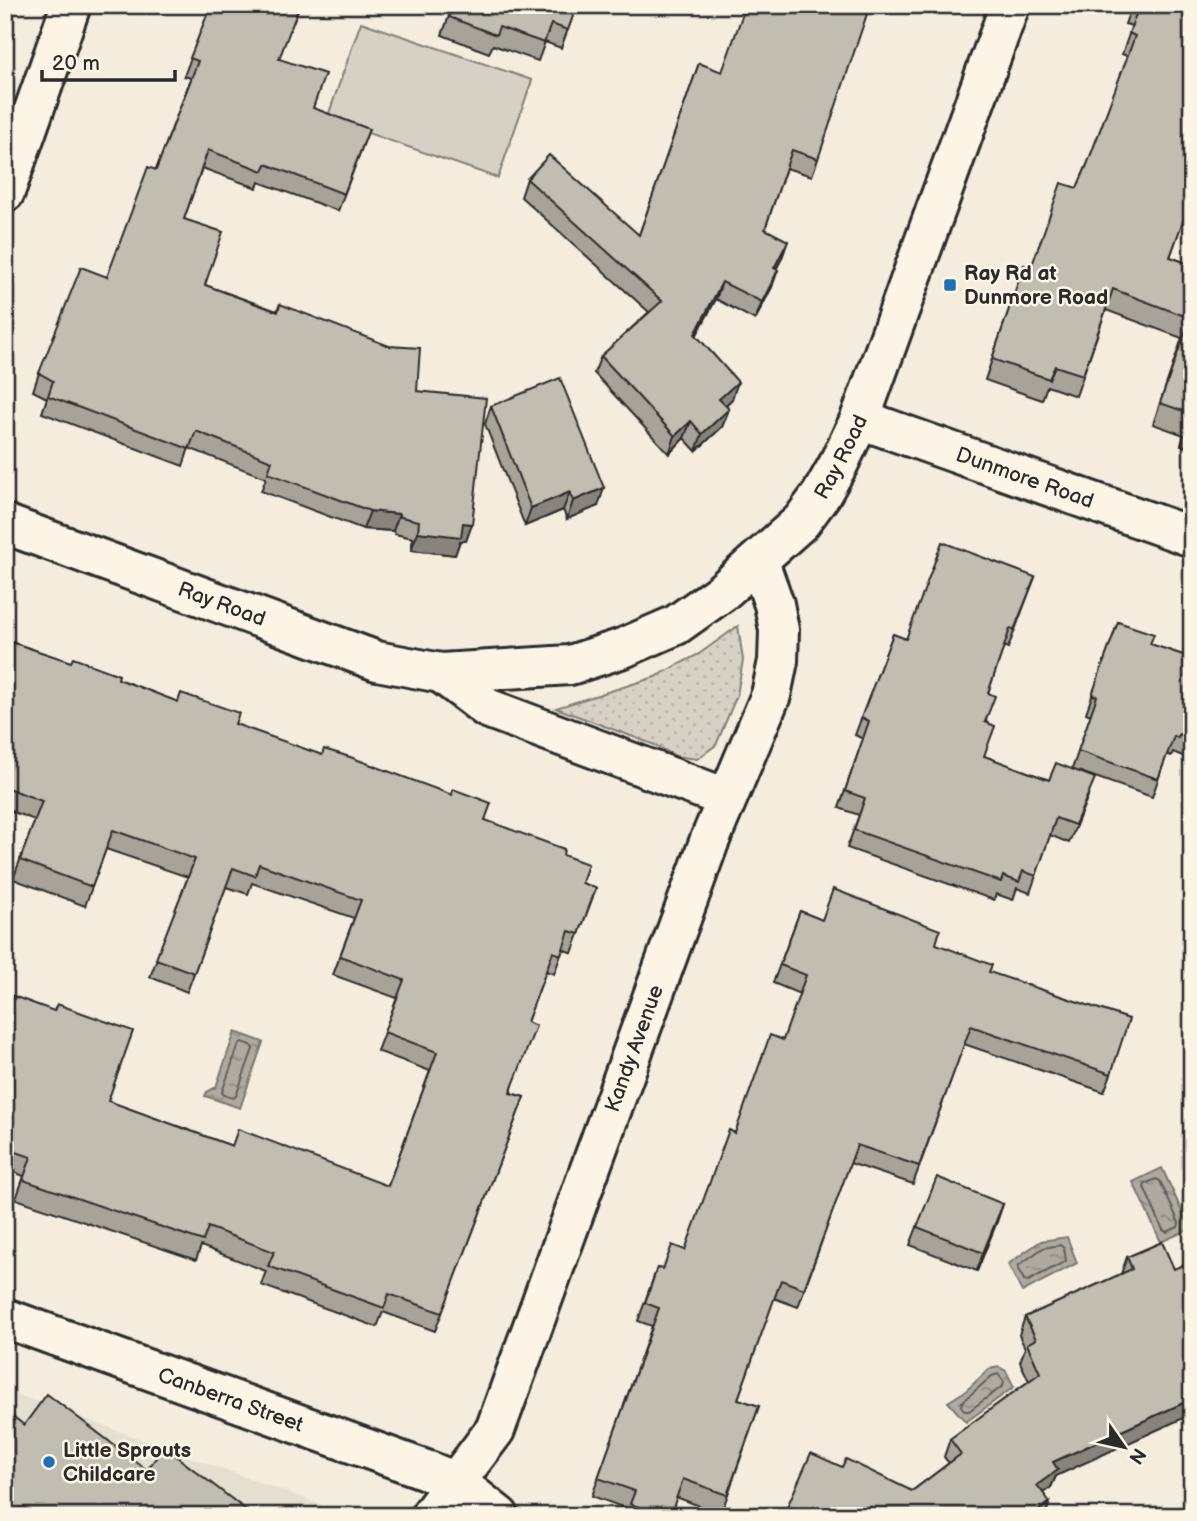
<svg xmlns="http://www.w3.org/2000/svg" width="1197" height="1521" font-family="'Balsamiq Sans',sans-serif">
  <style>
    .built { fill: #e5dfd0 }
    .grass { fill: url(#grass-dots); stroke: #807e78; stroke-width: 2 }
    .park { fill: #d6d1c4; stroke: #807e78; stroke-width: 2 }
    .water { fill: url(#water-ripples); stroke: #7a7771; stroke-width: 2 }
    .lines { fill: none; stroke-linecap: round; stroke-linejoin: round }
    .shore { stroke: #605e5a; stroke-width: 2 }
    .minor-casing { stroke: #2b2b2b; stroke-width: 44 }
    .tertiary-casing { stroke: #2b2b2b; stroke-width: 44 }
    .minor { stroke: #fcf5e5; stroke-width: 38 }
    .tertiary { stroke: #fcf5e5; stroke-width: 38 }
    .wall { fill: #a7a398; stroke: #2b2b2b; stroke-width: 2 }
    .shaded-wall { fill: #88847c; stroke: #2b2b2b; stroke-width: 2 }
    .building { fill: #c2bdb1; stroke: #2b2b2b; stroke-width: 2 }
    .poi-dot { fill: #1f6fb2; stroke: #fcf5e5; stroke-width: 2.5 }
    .labels { text-anchor: middle; dominant-baseline: central; stroke-width: 5; stroke-linejoin: round; paint-order: stroke }
    .poi-label { font-size: 21px; font-weight: bold; fill: #2b2b2b; stroke: #fcf5e5; text-anchor: start }
    .street-label { font-size: 21px; fill: #2b2b2b; stroke: #fcf5e5 }
  </style>
  <defs>
    <pattern id="grass-dots" width="8" height="8" patternUnits="userSpaceOnUse" patternTransform="scale(1.75)"><rect width="8" height="8" fill="#d6d1c4"/><path d="M2 2h.1M6 6h.1" fill="none" stroke="#b8b4a9" stroke-width="1.8" stroke-linecap="round"/></pattern>
    <pattern id="water-ripples" width="26" height="14" patternUnits="userSpaceOnUse" patternTransform="scale(1.75)"><rect width="26" height="14" fill="#afaaa0"/><path d="M2 4q2-2 4 0t4 0M15 11q2-2 4 0t4 0" fill="none" stroke="#8f8b83"/></pattern>
  </defs>
  <rect width="100%" height="100%" fill="#f4edde"/>
  <filter id="ink" filterUnits="userSpaceOnUse"><feTurbulence type="fractalNoise" baseFrequency=".0143" numOctaves="2"/><feDisplacementMap in="SourceGraphic" scale="14" xChannelSelector="R" yChannelSelector="G"/><feConvolveMatrix kernelMatrix="1 2 1 2 8 2 1 2 1" color-interpolation-filters="sRGB"/></filter>
  <g filter="url(#ink)">
    <path class="built" d="M5,1390l317,115 5,11h-322z"/>
    <path class="grass" d="M738,626l5,34 -6,35 -21,50 -19,14 -22,-3 -20,-11 -99,-37 99,-31 44,-23z"/>
    <path class="park" d="M361,22l171,58 -34,98 -171,-59z"/>
    <g class="water">
      <path d="M235,1032l28,10 -23,66 -35,-12 2,-4 9,-5z"/>
      <path d="M1162,1168l28,61 -29,13 -28,-60z"/>
      <path d="M1067,1237l10,26 -55,29 -14,-28 33,-23z"/>
      <path d="M999,1367l7,4 8,16 -48,35 -18,-20 19,-12 22,-21z"/>
    </g>
    <g class="lines">
      <g class="shore">
        <path d="M242,1042l9,3 2,4 -17,47 -3,2 -9,-3 -2,-3 17,-48z"/>
        <path d="M1156,1179l4,2 19,42 -1,4 -11,5 -4,-2 -19,-43 1,-3z"/>
        <path d="M1060,1245l4,3 2,13 -38,20 -4,-1 -6,-11 1,-4 24,-17z"/>
        <path d="M998,1374l6,8 -1,4 -34,25h-4l-4,-5 1,-4 30,-26z"/>
      </g>
      <g class="minor-casing">
        <g id="minor">
          <path d="M5,192l66,-187"/>
          <path id="s1" d="M860,419l332,118"/>
          <path d="M441,673l46,35 239,90"/>
          <path id="s2" d="M5,1318l421,152 30,12 43,34"/>
          <path id="s3" d="M430,1516l65,-86 214,-588 62,-147 7,-34 1,-31 -5,-26 -15,-42"/>
        </g>
      </g>
      <g class="tertiary-casing">
        <g id="tertiary">
          <path id="s4" d="M5,524l372,137 64,12 129,-8 53,-17 53,-23 45,-32 80,-71 20,-27 17,-30 22,-46 150,-414"/>
        </g>
      </g>
      <use href="#minor" class="minor"/>
      <use href="#tertiary" class="tertiary"/>
    </g>
    <g class="wall">
      <path d="M211,5l69,54 33,49 56,21 -31,82 -79,-29 -2,6 -55,-20 -18,51 21,66 72,26 3,-7 137,87 55,133 -6,17h-6l-5,14 -44,-5 2,-12 -18,-4 -2,-3 -30,-2 -102,-38 5,-13 -77,-30 -6,18 -141,-53 5,-15 -14,-7 6,-18 68,-96 49,-107 35,-92 -7,-2z"/>
      <path d="M453,5h124l-16,43 -16,-6 -7,19 -45,-16 -4,8 -47,-18z"/>
      <path d="M1132,5h60v206l-5,-2 -17,48 22,8v184l-11,-4 3,-10 -31,-11 29,-86 -76,-28 -30,86 -29,-10 -5,14 -57,-20 39,-115 7,3 46,-80 10,-23 41,-109 -6,-2 10,-28 -7,-2z"/>
      <path d="M699,63l119,96 -6,17 -26,-8 -21,61 17,29 -6,11 -4,18 -17,33 -39,-21 -20,37 36,63 -7,7 4,3 -7,18 -26,24 -12,-13 -15,16 -75,-81 7,-17 48,-44 -128,-115 6,-18 112,56z"/>
      <path d="M491,406l107,100 -31,13 -4,-9 -38,16 -40,-102z"/>
      <path d="M1035,577l-27,71 -4,-2 -16,47 -4,63 65,24 23,-11 19,-54 -5,-2 32,-91 32,22 42,14v102l-19,-8 -2,4 -4,-2 -15,43 -71,-25 7,24 -19,47 -19,-8 -20,58 -13,-5 -4,12 -17,-6 -2,6 -147,-52 12,-33 -20,-7 24,-69 -8,-4 38,-101 13,5z"/>
      <path d="M5,640l113,39 367,141 78,35 19,28 14,5 -24,65 -9,-4 -9,25 -8,-3 -19,51 -16,71 13,4 -89,234 -52,-19 -6,15 -116,-42 5,-14 -65,-25 -5,14 -180,-61 8,-23 -19,-7v-176l103,108 124,45 156,40 42,-115 -53,-20 20,-53 -64,-23 21,-57 -102,-35 -4,11 -22,-7 -39,105 -37,-15 38,-100 -82,-28 -21,57 -72,-27 22,-59 -30,-11z"/>
      <path d="M800,911l22,9 114,24 53,28 122,102 -7,18 -140,-48 -51,140 -63,-21 -52,144 -24,-9 -36,101 21,7 -38,108 -45,-17 -6,19h-44l2,-7 -36,-13 60,-170 -14,-5 19,-53 6,1 22,-19 50,-117 48,-93 17,-46 -27,-11z"/>
      <path d="M1003,1204l-26,67 -67,-26 7,-18z"/>
      <path d="M1162,1242l-106,234 -5,11 -268,29 59,-49 70,24 37,-28 -5,-6 6,-18 79,-58 -9,-19 5,-14 -6,-13 6,-18 96,-43 6,-17z"/>
    </g>
    <g class="shaded-wall">
      <path d="M788,241l-6,17 -14,27 6,-17z"/>
      <path d="M778,270l-6,17 -17,33 7,-18z"/>
      <path d="M722,282l-6,17 -28,52 7,-17z"/>
      <path d="M738,382l-6,17 -19,18 6,-18z"/>
      <path d="M729,409l-7,18 -26,24 6,-17z"/>
      <path d="M691,421l-7,17 -15,16 6,-18z"/>
      <path d="M604,488l-6,18 -31,13 6,-18z"/>
      <path d="M570,492l-7,18 -38,16 6,-18z"/>
      <path d="M370,511l29,3 -6,17 -30,-2z"/>
      <path d="M463,523l9,1 -6,17h-6l-5,14 -44,-5 7,-18z"/>
      <path d="M1003,1204l-6,18 -20,49 6,-18z"/>
      <path d="M1192,1399v15l-136,62 -5,11 -20,15 6,-17 16,-23z"/>
      <path d="M1050,1502l-5,14h-11l1,-3z"/>
    </g>
    <g class="building">
      <path d="M211,5h89l-21,54 46,15 -12,34 56,21 -25,65 -78,-30 -3,7 -55,-21 -24,69 39,13 -18,53 73,27 2,-8 109,42 31,2 -3,43 69,7 -14,126 -9,-1 -2,14 -43,-5 1,-11 -18,-4 -2,-3 -29,-3 -102,-38 4,-12 -76,-30 -7,18 -141,-53 5,-15 -14,-8 42,-106 26,10 41,-110 8,3 42,-109 -8,-3z"/>
      <path d="M453,5h124l-9,25 -17,-6 -7,19 -45,-16 -3,8 -47,-18z"/>
      <path d="M746,5h124l-52,154 -26,-9 -27,79 23,12 -14,27 4,2 -16,32 -40,-20 -27,52 43,48 -19,17 10,10 -27,25 -11,-13 -16,15 -74,-80 61,-55 -135,-122 22,-24 90,80 60,-172 23,9z"/>
      <path d="M1137,5h55v191l-22,61 22,8v161l-4,-2 4,-10 -32,-11 30,-85 -77,-29 -30,86 -28,-9 -6,13 -57,-20 32,-94 7,3 30,-85 16,5 10,-23 48,-129 -6,-3 10,-27z"/>
      <path d="M560,378l44,110 -31,13 -3,-9 -39,16 -40,-102z"/>
      <path d="M942,542l93,35 -21,53 -4,-1 -22,64 7,3 -10,26 10,4 -11,30 65,24 7,-17 39,15 -20,47 -19,-7 -20,58 -13,-5 -4,11 -16,-6 -2,6 -147,-52 11,-32 -20,-7 24,-70 -8,-3 32,-84 13,5z"/>
      <path d="M1118,622l36,12 -4,10 42,14v81l-13,-5 -1,4 -4,-2 -16,43 -80,-28 19,-55 -5,-1z"/>
      <path d="M5,640l66,22 2,-4 46,17 -1,4 60,23 3,-9 58,20 -4,11 87,31 2,-6 26,8 102,38 1,-6 38,14 -6,17 79,29 -1,6 25,9 -6,19 14,5 -17,46 -10,-3 -8,24 -8,-3 -26,70 9,4 -26,67 14,4 -82,216 -53,-19 -5,14 -116,-42 6,-14 -66,-25 -5,14 -180,-61 8,-23 -26,-9v-155l49,18 3,-7 76,27 -25,70 124,45 6,-17 150,57 49,-134 -53,-20 20,-52 -64,-24 21,-56 -102,-36 -4,12 -22,-8 -39,105 -38,-14 39,-100 -82,-29 -21,57 -72,-27 22,-59 -37,-14z"/>
      <path d="M833,889l107,41 -4,14 56,21 -3,7 140,47 -18,55 -140,-48 -52,140 -62,-21 -53,144 -23,-9 -43,119 21,7 -32,89 -44,-16 -13,37h-6l-34,-12 5,-13 -37,-13 61,-170 -14,-5 12,-35 6,1 9,-24 13,5 44,-120 6,3 35,-98 13,5 23,-65 -26,-10 20,-54 22,9z"/>
      <path d="M937,1177l66,27 -20,49 -66,-26z"/>
      <path d="M1162,1242l12,27 18,-8v138l-139,63 5,8 -21,15 13,17 -15,11 1,3h-253l28,-63 31,14 4,-8 66,32 49,-37 -11,-15 90,-66 -13,-29 9,-5 -11,-22 107,-48 -5,-12z"/>
      <path d="M47,1394l100,76 17,-23 90,69h-249v-106l19,15z"/>
    </g>
  </g>
  <g class="poi-dot">
    <rect x="943" y="278" width="14" height="14" rx="3.5"/>
    <circle cx="49" cy="1462" r="7"/>
  </g>
  <g class="labels">
    <g class="poi-label">
      <text x="964" y="273">Ray Rd at<tspan x="964" dy="24">Dunmore Road</tspan></text>
      <text x="63" y="1450">Little Sprouts<tspan x="63" dy="24">Childcare</tspan></text>
    </g>
    <g class="street-label">
      <text stroke="none"><textPath href="#s4" startOffset="943">Ray Road</textPath></text>
      <text stroke="none"><textPath href="#s1" startOffset="175">Dunmore Road</textPath></text>
      <text stroke="none"><textPath href="#s4" startOffset="231">Ray Road</textPath></text>
      <text stroke="none"><textPath href="#s3" startOffset="514">Kandy Avenue</textPath></text>
      <text stroke="none"><textPath href="#s2" startOffset="240">Canberra Street</textPath></text>
    </g>
  </g>
  <rect width="1197" height="1521" fill="none" stroke="#fcf5e5" stroke-width="28"/>
  <rect x="14" y="14" width="1169" height="1493" fill="none" stroke="#2b2b2b" stroke-width="2.5" filter="url(#ink)"/>
  <g transform="translate(1124 1447) rotate(124)" stroke="#fcf5e5" stroke-width="5" paint-order="stroke">
  <path d="M0-5L12 26L0 18L-12 26Z" fill="#2b2b2b"/>
  <text y="-10" font-size="19" font-weight="bold" text-anchor="middle" fill="#2b2b2b">N</text>
  </g>
  <path d="M42 70v10h133v-10" fill="none" stroke="#2b2b2b" stroke-width="3.5"/>
  <text x="52" y="70" font-size="21" fill="#2b2b2b" stroke="#fcf5e5" stroke-width="5" paint-order="stroke">20 m</text>
</svg>
